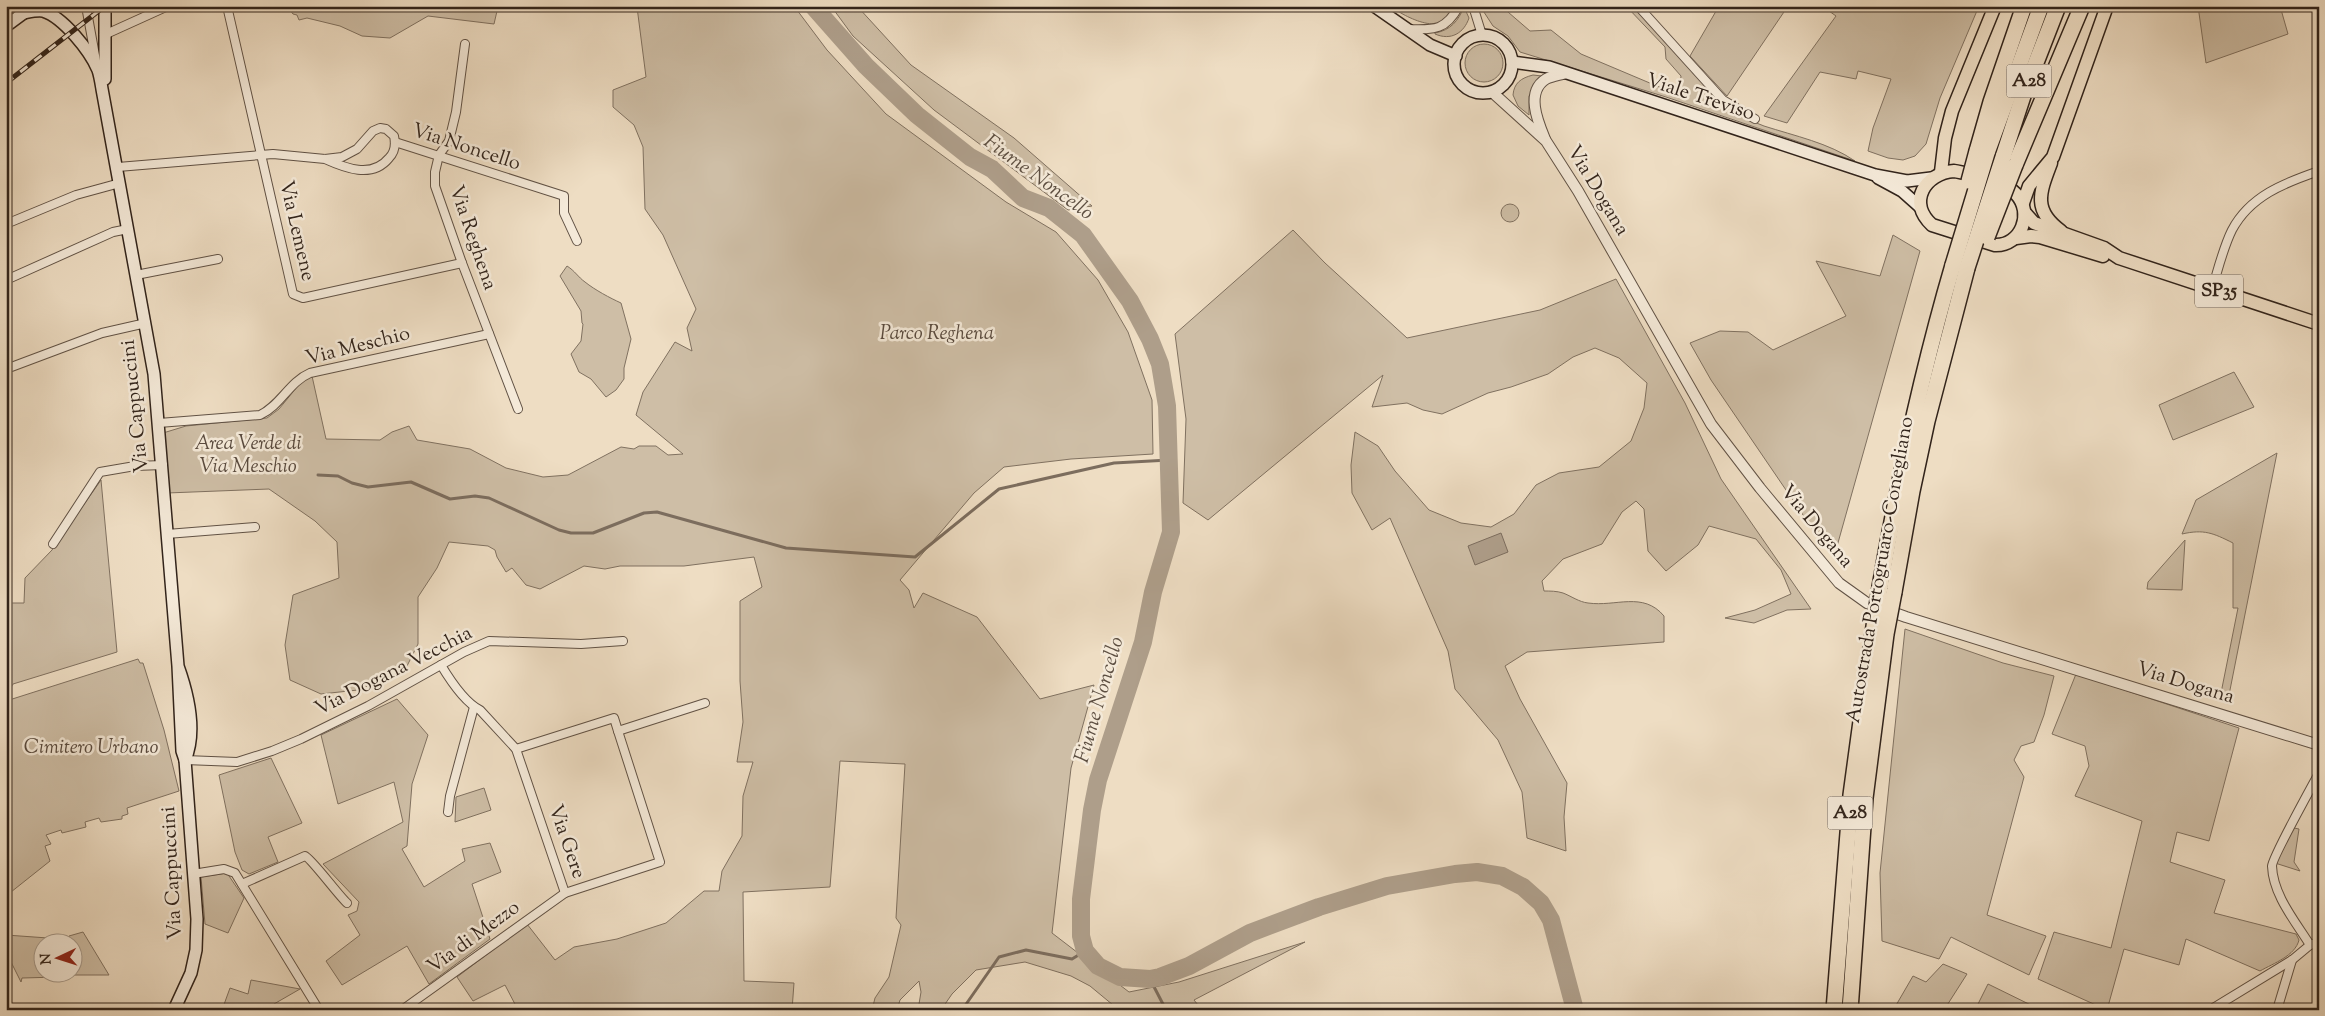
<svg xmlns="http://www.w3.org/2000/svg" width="2325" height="1016" font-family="'Sorts Mill Goudy',serif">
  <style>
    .green { fill: #cebea6; stroke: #807160 }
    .water { fill: #ae9e8a; stroke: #7c6d5e }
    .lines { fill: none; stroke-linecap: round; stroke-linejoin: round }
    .stream { stroke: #7c6d5e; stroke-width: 3 }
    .river { stroke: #ae9e8a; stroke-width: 18 }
    .minor-casing { stroke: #615245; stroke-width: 10 }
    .tertiary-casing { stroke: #615245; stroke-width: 12 }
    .secondary-casing { stroke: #32241b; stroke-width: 14 }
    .primary-casing { stroke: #32241b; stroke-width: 15 }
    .motorway-casing { stroke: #32241b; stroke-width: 18 }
    .minor { stroke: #f4e9d8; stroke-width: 8 }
    .tertiary { stroke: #f4e9d8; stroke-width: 10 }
    .secondary { stroke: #f4e9d8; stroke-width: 11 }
    .primary { stroke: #eeddc3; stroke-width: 12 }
    .motorway { stroke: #eeddc3; stroke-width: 15 }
    .rail-casing { stroke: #32241b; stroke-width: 5 }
    .rail { stroke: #f4e9d8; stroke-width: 3; stroke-dasharray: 9; stroke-linecap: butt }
    .motorway-bridge-casing { stroke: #32241b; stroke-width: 18; stroke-linecap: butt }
    .motorway-bridge { stroke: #eeddc3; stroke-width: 15 }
    .labels { text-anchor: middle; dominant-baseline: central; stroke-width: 5; stroke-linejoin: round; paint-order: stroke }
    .shield { fill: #f4e9d8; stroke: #6c5f54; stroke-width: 1 }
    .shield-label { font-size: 19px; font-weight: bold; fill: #32241b }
    .street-label { font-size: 20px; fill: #32241b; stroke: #f4e9d8 }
    .park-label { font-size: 20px; font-style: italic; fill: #594a3e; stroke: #f4e9d8 }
    .water-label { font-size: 21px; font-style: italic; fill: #5d4f42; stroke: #f4e9d8 }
  </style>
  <rect width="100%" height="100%" fill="#eeddc3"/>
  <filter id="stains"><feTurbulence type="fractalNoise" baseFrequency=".004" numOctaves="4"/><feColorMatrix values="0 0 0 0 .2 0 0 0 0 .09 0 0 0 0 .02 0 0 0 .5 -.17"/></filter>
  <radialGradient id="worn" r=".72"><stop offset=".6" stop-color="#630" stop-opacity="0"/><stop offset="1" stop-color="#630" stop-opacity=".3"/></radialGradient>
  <g class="green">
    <path d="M287,6h243l-33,5 -3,13 -66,-8 -38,22 -28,-2 -22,-10 -33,-8 -8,2 -2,-5 -4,-1z"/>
    <path d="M634,6h160l33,44 59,64 120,88 50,30 42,48 30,52 24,68 1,54 -82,5 -67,8 -30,26 -74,87 9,10 5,18 9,-15 54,24 63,82 54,-14 -23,83 -19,165 77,59 50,-10 126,-40 -111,58 8,10h-83l-29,-24 -19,-10 -46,-14 -49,8 -24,24 -11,16h-23l3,-18 -2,-11 -19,19 -3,10h-25l3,-12 14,-21 12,-52 -5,-7 9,-154 -65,-3 -10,126 -87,5 1,89 50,2 -2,27h-278l3,-2 -12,-23 -32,16 -16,-24 70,-53 28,36 19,-13 43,-8 49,-16 38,-32h15l3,-20 20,-35 1,-40 10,-34h-16l6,-40 -3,-41v-80l22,-14 -8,-30 -70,9h-64l-15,3 -21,-3 -44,23 -14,-4 -14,-17 -6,4 -9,-15 -2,-7 -7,-4 -39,-4 -12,26 -19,29v47l-13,26 -47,20 -37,4 -31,-14 -5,-35 8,-50 46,-17 -2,-36 -22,-21 -46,-32 -102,4 -4,-60 23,-7 81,-8 12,-9 23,-28 10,-5 14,63 54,1 12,-8 17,-6 8,14 53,9 36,19 37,9 25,-2 53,-28 13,2 5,-3h17l12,9 15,-1 -47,-39 7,-23 32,-50 17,9 -5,-23 9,-19 -33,-74 -18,-26 -2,-62 -9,-22 -21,-18v-17l33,-13 -9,-70z"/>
    <path d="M831,6h26l54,59 103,73 78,68 -24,4 -134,-100 -81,-74z"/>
    <path d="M1390,6h62c-5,34 -47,11 -62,0z"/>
    <path d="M1480,6h21l29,25 21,-1 30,24 83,35 16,-3 1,-10 -15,-17 -1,-12 -39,-41h6l88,95c14,10 28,19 44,25 31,10 65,17 91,35l-189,-64 -146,-45 -12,-16 -15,-10z"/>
    <path d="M1719,6h69l-61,90 -37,-40z"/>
    <path d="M1822,6h157l-39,92 -14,46 -11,12 -12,4 -15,-2 -20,-7 5,-23 18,-49 -33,-8 -2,8 -36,-7 -33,51 -23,-7 72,-100z"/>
    <path d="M2198,6h82l8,28 -82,29z"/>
    <path d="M1464,7l5,11c-5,15 -18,23 -34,16v-1c16,-3 23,-12 29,-26z"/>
    <circle cx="1484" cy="63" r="19"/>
    <path d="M1533,75l9,1 -13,20v19l-11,-9 -5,-11c1,-12 8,-17 20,-20z"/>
    <circle cx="1510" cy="213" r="9"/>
    <path d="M1293,230l32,33 82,75 133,-28 76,-31 69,124 36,76 90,130 -24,1 -33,13 -29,-5 30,-8 36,-16 -10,-24 -25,-31 -47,-13 -11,19 -32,26 -18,-20 -4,-42 -8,-8 -14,11 -20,32 -39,15 -21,22 2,10c6,0 13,0 19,2 8,3 16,9 25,10 28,4 55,-12 76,13v26l-137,10 -22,14 15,33 47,84 -3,34 2,34 -39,-13 -5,-46 -24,-52 -43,-51 -7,-38 -58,-133 -18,12 -20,-37 -1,-28 4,-33 23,14 17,25 34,39 32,13 30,4 23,-13 22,-29 23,-12 40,-6 32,-26 13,-33 3,-25 -28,-25 -24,-10 -22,9 -25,17 -37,13 -23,6 -46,21 -19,-4 -16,-7 -35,4 11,-32 -175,145 -25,-17 3,-84 -11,-85z"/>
    <path d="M1893,235l27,16 -86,306 -18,-23 -105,-154 -21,-37 30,-12 28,1 25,18 73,-34 -30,-55 64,15z"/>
    <path d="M567,266c8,5 11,11 18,16 10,8 25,16 36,21l10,36 -7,29v11l-8,11 -10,7 -15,-18 -12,-7 -8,-18 10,-13 2,-17 -1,-1 -1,-12 -21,-35z"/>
    <path d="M2234,372l20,35 -81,33 -14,-35z"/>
    <path d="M2277,453l-49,247 -8,-2 18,-90h-5v-65c-20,-10 -29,-14 -51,-9l14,-34z"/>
    <path d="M101,480l16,172 -104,32 -7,13v-94h18l1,-25 27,-28z"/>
    <path d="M2185,540l-3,50 -35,-1 1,-7z"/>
    <path d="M1905,629l98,34 51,13 -10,39 -10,27 -13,4 -7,14 10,17 -37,138 59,21 -17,39 -78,-38 -12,22 -57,-18 -2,-68z"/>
    <path d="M138,659l2,4h3l21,67 15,61 -52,17 1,6 -6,2v3l-21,3 -2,-4 -14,4 1,5 -24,6 -1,-3 -15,5 5,9 -6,2 5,15 -44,35v-195z"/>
    <path d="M2076,674l163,54 -30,113 -32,-9 -7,30 55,18 -11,33 82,21 3,6c-4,16 -25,23 -39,31l-74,-32 -7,26 -55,-16 -17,61 -69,-31 16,-47 57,16 31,-127 -67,-25 14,-30 -4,-20 -33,-12z"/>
    <path d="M397,699l31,36 -16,49 -5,62 -5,3 22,38 41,-26 -3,-12 28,-6 11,29 -29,12 18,55 -61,45 -22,-38 -65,39 -16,-24 34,-26 -12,-20 9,-4 2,-9 -36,-38 80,-42 -9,-40 -56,22 -17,-69z"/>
    <path d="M271,758l31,65 -34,14 10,25 -29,12 -7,-4 -7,-18 -16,-77z"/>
    <path d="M484,788l7,22 -36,12 1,-25z"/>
    <path d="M2294,828l5,1 -5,33 6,9 -25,-8z"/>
    <path d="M227,873l17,25 -16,35 -23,-9 -4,-47z"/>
    <path d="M83,932l26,43h-42l5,-1v-30l-3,-1v-7z"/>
    <path d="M6,935l56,4 -1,4 -19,1v30h17v3l-37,1 -1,4 -10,-20 -5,1z"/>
    <path d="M1943,964l24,10 -23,36h-43l-6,-3 18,-31 13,6z"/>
    <path d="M251,980l49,9 -26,15 -3,6h-49l8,-22 18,6z"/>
    <path d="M1988,984l53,26h-66z"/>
  </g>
  <path class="water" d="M1501,533l7,19 -33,13 -7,-19z"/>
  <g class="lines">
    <g class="stream">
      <path d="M318,475l20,1 14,7 16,4 43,-5 39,17 25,-3 14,2 70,32 12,3h22l51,-20 13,-1 129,36 129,9 84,-68 115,-26 55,-3"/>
      <path d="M1150,979l16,31"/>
      <path d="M962,1010l37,-53 27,-7 46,9 13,-8"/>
    </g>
    <path class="river" d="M813,6l53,60 51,49 53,42 22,12 31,29 26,10 34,27 47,66 20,38 10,25 7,42 4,126 -18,60 -10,50 -45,138 -6,30 -11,89v37l4,15 13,15 22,11 30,2 10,-2 29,-11 61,-33 69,-26 68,-21 68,-12 22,-2 25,4 21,11 18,16 10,17 24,90"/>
    <g class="minor-casing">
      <g id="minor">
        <path d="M86,6l10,55"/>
        <path d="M227,6l66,288 10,4 159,-35"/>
        <path d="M1473,6l9,29"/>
        <path d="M1638,6l85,94 32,19"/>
        <path d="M1409,29c26,1 37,1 50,-23"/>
        <path d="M104,35l64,-29"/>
        <path d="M465,44l-9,68 -7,29 -10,14 -4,17v14l27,77 56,146"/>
        <path d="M395,142l169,54v17l13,28"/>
        <path d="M118,167l155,-13 52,5 17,-2 15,-8 16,-18 7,-3 6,1 8,7c2,9 1,16 -5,22 -17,21 -44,10 -64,1"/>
        <path d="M6,224l70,-29 44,-12"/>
        <path d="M136,275l82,-16"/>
        <path d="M6,280l107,-48 15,-3"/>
        <path d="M2212,289c6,-19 11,-41 20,-59 18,-34 52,-47 87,-59"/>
        <path d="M6,369l96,-36 44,-10"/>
        <path d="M159,423l101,-8c21,-10 29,-33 50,-42l179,-39"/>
        <path d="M167,534l88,-7"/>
        <path d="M53,544l47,-72 35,-6 28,-1"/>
        <path d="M441,665c9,15 23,37 39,45l36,39 49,144 95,-31 -42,-131"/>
        <path d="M516,749l98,-31 4,13 87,-28"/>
        <path d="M185,760l52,2 35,-11 29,-12 67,-33 96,-54 25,-11 92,3 42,-3"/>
        <path d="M448,812l2,-16 24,-89"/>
        <path d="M193,874l31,-5 11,4 84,137"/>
        <path d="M242,884l63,-28c6,2 34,40 42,47"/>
        <path d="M2310,945c-15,-24 -37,-50 -38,-79 0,-8 40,-80 47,-93"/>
        <path d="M402,1010l163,-117"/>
        <path d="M2210,1010l82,-50 18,-15 9,-3"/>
        <path d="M2277,1010l15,-50"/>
      </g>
    </g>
    <g class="tertiary-casing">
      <g id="tertiary">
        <path d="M1492,92l54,49 32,50 133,233 49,64 79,95 28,20 39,14 413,128"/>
        <path d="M1545,139c-7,-17 -20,-47 1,-60 6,-3 14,-4 20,-6"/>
      </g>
    </g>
    <g class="secondary-casing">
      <g id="secondary">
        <path d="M105,6v73"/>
        <path d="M1374,6l56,39 26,11"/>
        <path d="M23,13c6,-1 14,-3 20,-2 20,6 47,40 55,59 2,6 3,13 4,19l52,285 24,292 4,85 3,9c12,-28 3,-66 -7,-94"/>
        <path d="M6,26l23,-17"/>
        <circle cx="1483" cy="64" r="29"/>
        <path d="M1512,62l37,5 326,108 32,6 24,-3"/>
        <path d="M1878,178l24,13 18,16"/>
        <path d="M174,1010l17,-37 5,-23 1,-31 -12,-159"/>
      </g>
    </g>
    <g class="primary-casing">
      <g id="primary">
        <path d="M2051,163c-11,29 -19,47 10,68"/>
        <path d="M1954,171c21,4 47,7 62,23 18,19 5,52 -21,51l-63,-20c-25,-23 -7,-52 22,-54z"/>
        <path d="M1941,172l4,-34 7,-27 43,-105"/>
        <path d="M2023,203l6,-17 24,-29 54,-151"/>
        <path d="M2026,214l8,9 70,25 15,10 200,66"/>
        <path d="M2016,238l15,-2 9,1 63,19"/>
      </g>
    </g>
    <g class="motorway-casing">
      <g id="motorway">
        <path d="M1977,151l14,-49 33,-96"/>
        <path d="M1987,153l54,-147"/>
        <path d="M2003,157l20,-61 35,-90"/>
        <path d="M2015,165l67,-159"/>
        <path d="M1880,587c19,-109 42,-216 73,-322"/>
        <path d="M1894,592l18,-101 15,-70 40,-153"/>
        <path d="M1834,1010l17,-215 22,-162"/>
        <path d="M1850,1010l15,-212 21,-164"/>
      </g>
    </g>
    <use href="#minor" class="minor"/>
    <use href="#tertiary" class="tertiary"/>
    <use href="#secondary" class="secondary"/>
    <use href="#primary" class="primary"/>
    <use href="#motorway" class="motorway"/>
    <g class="rail-casing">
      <path id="rail" d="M6,83l99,-77"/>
    </g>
    <use href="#rail" class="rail"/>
    <g class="motorway-bridge-casing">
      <g id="motorway-bridge">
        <path d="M1969,181l8,-30"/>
        <path d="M1987,237l28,-72"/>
        <path d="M1953,265l34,-112"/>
        <path d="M1967,268l36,-111"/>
        <path d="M1873,633l7,-46"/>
        <path d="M1886,634l8,-42"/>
      </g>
    </g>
    <use href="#motorway-bridge" class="motorway-bridge"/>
  </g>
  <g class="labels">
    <g class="shield">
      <rect x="2006.5" y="64.5" width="45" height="33" rx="4"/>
      <rect x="2195" y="274.5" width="48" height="33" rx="4"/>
      <rect x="1827.5" y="796.5" width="45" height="33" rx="4"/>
    </g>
    <g class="shield-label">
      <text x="2029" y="81">A28</text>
      <text x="2219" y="291">SP35</text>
      <text x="1850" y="813">A28</text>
    </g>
    <g class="street-label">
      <text transform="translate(1700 98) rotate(18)">Viale Treviso</text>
      <text transform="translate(466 148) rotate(18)">Via Noncello</text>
      <text transform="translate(1597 191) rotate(59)">Via Dogana</text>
      <text transform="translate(296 231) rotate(77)">Via Lemene</text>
      <text transform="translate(472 238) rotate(71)">Via Reghena</text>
      <text transform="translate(358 347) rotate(-14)">Via Meschio</text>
      <text transform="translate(136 406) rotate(-96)">Via Cappuccini</text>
      <text transform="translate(1816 527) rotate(50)">Via Dogana</text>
      <text transform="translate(1881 570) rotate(-80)">Autostrada Portogruaro-Conegliano</text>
      <text transform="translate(394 672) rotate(-27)">Via Dogana Vecchia</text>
      <text transform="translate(2185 684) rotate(17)">Via Dogana</text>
      <text transform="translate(566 842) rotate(71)">Via Gere</text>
      <text transform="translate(173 873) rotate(-93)">Via Cappuccini</text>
      <text transform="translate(474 938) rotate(-36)">Via di Mezzo</text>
    </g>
    <g class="park-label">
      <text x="937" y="334">Parco Reghena</text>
      <text x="248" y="444">Area Verde di<tspan x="248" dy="23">Via Meschio</tspan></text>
      <text x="91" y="748">Cimitero Urbano</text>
    </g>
    <g class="water-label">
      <text transform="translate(1038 178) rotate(36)">Fiume Noncello</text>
      <text transform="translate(1100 700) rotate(-74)">Fiume Noncello</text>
    </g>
  </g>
  <rect width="2325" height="1016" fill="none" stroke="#eeddc3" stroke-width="25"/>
  <rect x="8" y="8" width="2310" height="1001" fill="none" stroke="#32241b" stroke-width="2.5"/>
  <rect x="12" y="12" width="2300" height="991" fill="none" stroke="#32241b"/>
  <g transform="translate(58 958) rotate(266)"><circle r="24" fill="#f4e9d8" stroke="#a69a8c"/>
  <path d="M0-4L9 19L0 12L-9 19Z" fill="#8f2418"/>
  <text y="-8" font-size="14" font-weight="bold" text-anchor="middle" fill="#32241b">N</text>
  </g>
  <rect width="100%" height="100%" filter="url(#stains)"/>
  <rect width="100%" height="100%" fill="url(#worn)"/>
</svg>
